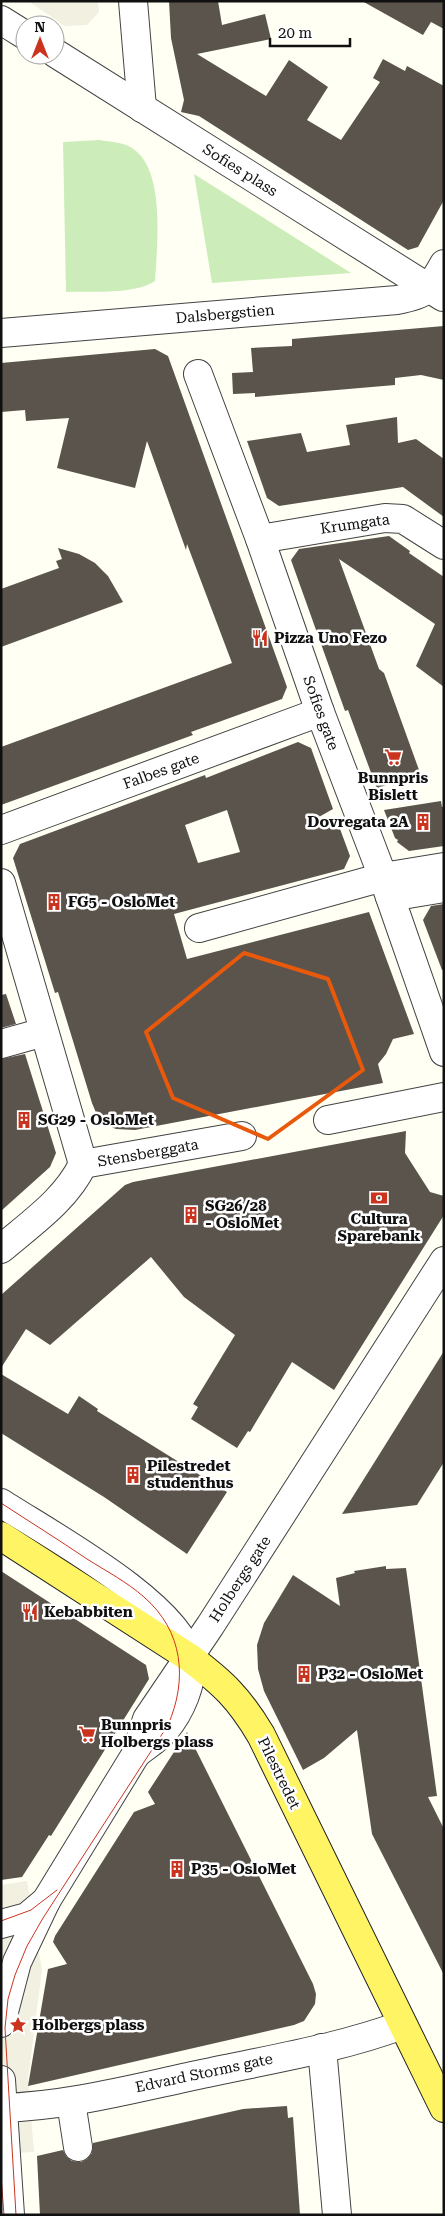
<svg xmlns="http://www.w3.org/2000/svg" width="445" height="2216" font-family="'Roboto Serif',serif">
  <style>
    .green { fill: #ccedba }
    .plaza { fill: #f1f0e1 }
    .building { fill: #5a544c; fill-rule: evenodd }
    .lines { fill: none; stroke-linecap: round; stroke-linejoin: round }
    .minor-casing { stroke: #434343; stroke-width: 30 }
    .major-casing { stroke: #212121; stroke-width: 30 }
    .minor { stroke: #fff; stroke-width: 28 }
    .major { stroke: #fff464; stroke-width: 28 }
    .tram { stroke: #ca341f; stroke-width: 1 }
    .marked { fill: none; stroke: #e8590c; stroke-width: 4; stroke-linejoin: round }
    .labels { text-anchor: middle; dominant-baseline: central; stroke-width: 5; stroke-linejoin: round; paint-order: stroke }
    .street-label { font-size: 15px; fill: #101010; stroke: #fff }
    .poi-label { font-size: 15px; font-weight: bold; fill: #101010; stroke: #fff; text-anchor: start }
  </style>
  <rect width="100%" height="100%" fill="#fffff4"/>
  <g class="green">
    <path d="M99,140c13,2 27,2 37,11 29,24 21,96 19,130 -21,14 -63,10 -89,11l-3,-150z"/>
    <path d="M194,174l157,99 -139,10z"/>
  </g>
  <g class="plaza">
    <path d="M28,1h70l1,11 -12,13 -22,1z"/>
    <path d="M27,1881l15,89 -14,109 6,73 -33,2v-269z"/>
  </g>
  <g class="building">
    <path d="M169,1h49l4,24 43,-11 6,25 -74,15 69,42 23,-36 39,27 -21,33 34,20 39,-58 -7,-4 10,-19 22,12 2,-5 37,20v114l-26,47 -10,3 -209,-134 -18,-4 3,-12 -13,-62z"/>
    <path d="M362,1h82v28l-13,-7 -8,13z"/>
    <path d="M444,326v54l-23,-5 -26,3v7l-140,12v-4l-22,1 -1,-21 21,-1 -2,-24 41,-2v-7z"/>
    <path d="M155,349l13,7 119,331 -5,12 -91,33 2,3 -192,70v-58l231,-84 -45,-119 -1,6 -39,-109 -12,47 -78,-20 12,-50 -43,3 -1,-11 -24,2v-49z"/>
    <path d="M397,417l1,26 18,-4 28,20v58l-41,-30 -124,19 -12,-8 -20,-57 54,-8 6,19 43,-7 -4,-20z"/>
    <path d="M389,536l21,15 -1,2 35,24v110l-28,-21 19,-42 -96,-65 40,110 5,4 35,97 -42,19 -29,-79 -3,1 -54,-151 8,-11z"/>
    <path d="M58,548l21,6 16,9 13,13 15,26 -122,45v-58l58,-21 -3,-7 6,-2z"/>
    <path d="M298,742l13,6 22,61 -23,13 26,-4 14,38 -6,13 -170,45 13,45 182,-47 45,122 -21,5 -7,15 -8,10 5,19 -248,47 -19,-1 -11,-5 -8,-9 -5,-12 -34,-111 -3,1 -42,-135 7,-14 185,-69 1,3zM227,810l13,42 -42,11 -13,-38z"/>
    <path d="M441,801l1,6h2v39l-35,5 -12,-9 1,-2 -3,-2 -11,-28z"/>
    <path d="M444,904v66h-2l-19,-50 8,-14z"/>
    <path d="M6,994l10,30 -15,4v-33z"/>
    <path d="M25,1054l31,99 -6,14 -49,44v-152z"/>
    <path d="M406,1131l-1,22 25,39 14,4v19l-110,175 -42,-28 -42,70 -2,-1 -11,17 -46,-29 7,-12 -5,-3 42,-69 -51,-38 -33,-40 -101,88 -24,-16 -25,39v-73l124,-110 8,-3z"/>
    <path d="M444,1351v111l-27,43 -75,9z"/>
    <path d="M1,1374l67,40 11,-18 19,13 -1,2 130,81 -40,62 -83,-57 -103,-64z"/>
    <path d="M386,1566v3l20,-1 31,228 -9,1 16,32v146l-72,-141 -15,-104 -33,28 -21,12 -39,-79 -6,-22 -1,-24 7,-22 29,-48 47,31 -4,-28 19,-5 -1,-2z"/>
    <path d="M1,1571l145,94 3,14 -98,157 -2,-1 -27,42 -21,3z"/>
    <path d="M187,1732l126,252 3,10 -1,10 -11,17 -10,4 -266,61 20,-117 19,-5 -14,-22 2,-6 79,-124 21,-8 -7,-12z"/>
    <path d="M287,2106l1,12 5,-1 7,98h-260l-3,-59 26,-6 3,6 6,5 9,1 6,-3 5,-6 1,-10 150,-34z"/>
  </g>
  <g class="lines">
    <g class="minor-casing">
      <g id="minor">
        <path d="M133,1l9,107"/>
        <path d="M1,20l24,15"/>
        <path d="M55,53l388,244"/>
        <path d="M1,333l396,-33c31,-6 32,-10 47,-36"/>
        <path d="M198,374l62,165 60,173 63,165 61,175"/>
        <path d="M260,539l125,-21 18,1 41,26"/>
        <path d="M1,830l319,-118"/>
        <path d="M1,883l82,281"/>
        <path d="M390,897l54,-9"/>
        <path d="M199,928l184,-51 61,-10"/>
        <path d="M1,1044l43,-12"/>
        <path d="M328,1120l116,-23"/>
        <path d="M83,1164l159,-28"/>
        <path d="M1,1249c29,-25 65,-49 82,-85"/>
        <path d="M1,1503c46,30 179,102 189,156 4,23 -10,53 -25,71 -7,9 -20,16 -29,24"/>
        <path d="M1,1924l26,-7 19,-16"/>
        <path d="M1,2023l16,-61 29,-61 90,-147 11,-35 63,-93 234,-365"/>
        <path d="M322,2048l15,167"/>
        <path d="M1,2080l9,135"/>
        <path d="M71,2102l7,45"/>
        <path d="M1,2108c70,-2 138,-21 206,-35 65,-14 133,-25 195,-48"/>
      </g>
    </g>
    <g class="major-casing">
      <path id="major" d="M1,1536l189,122c33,25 49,40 71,77l183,373"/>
    </g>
    <use href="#minor" class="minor"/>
    <use href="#major" class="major"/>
    <g class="tram">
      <path d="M1,1503c29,19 58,37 86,56 19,12 40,23 57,38 39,34 44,82 24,128l-125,193 -16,28 -12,29 -7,24 -3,29 11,187"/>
      <path d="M1,1921l30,-11 26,-20"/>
      <path d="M1,2176l3,39"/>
    </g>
  </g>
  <path class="marked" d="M244,953l84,26 35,91 -95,69 -95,-41 -27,-66z"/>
  <defs>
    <g id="restaurant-bare" transform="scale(1.35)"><path d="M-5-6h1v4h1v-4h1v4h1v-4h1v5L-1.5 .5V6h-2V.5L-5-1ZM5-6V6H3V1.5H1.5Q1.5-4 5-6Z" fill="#ca341f" stroke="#fff" stroke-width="2.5" paint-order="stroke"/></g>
    <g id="supermarket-bare" transform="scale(1.35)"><path d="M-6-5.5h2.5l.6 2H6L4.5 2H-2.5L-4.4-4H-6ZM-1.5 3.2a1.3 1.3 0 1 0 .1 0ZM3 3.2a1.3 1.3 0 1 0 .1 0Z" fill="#ca341f" stroke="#fff" stroke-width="2.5" paint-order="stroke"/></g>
    <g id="building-bare" transform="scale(1.35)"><path d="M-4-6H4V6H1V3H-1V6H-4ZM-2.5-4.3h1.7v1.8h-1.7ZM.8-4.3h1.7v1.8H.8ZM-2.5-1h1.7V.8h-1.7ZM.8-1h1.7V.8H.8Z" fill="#ca341f" stroke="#fff" stroke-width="2.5" paint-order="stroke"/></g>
    <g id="bank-bare" transform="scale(1.35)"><path d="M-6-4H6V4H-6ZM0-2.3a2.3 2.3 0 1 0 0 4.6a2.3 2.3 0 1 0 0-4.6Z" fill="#ca341f" stroke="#fff" stroke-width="2.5" paint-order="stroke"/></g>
    <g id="sight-bare" transform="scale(1.35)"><path d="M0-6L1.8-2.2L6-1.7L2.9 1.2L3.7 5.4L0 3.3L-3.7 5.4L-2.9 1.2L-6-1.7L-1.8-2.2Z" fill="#ca341f" stroke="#fff" stroke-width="2.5" paint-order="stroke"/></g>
  </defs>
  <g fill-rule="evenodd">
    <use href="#restaurant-bare" x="260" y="638"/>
    <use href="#supermarket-bare" x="393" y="757"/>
    <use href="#building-bare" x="423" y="822"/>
    <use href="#building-bare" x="54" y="902"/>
    <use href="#building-bare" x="24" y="1120"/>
    <use href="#bank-bare" x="379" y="1198"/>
    <use href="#building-bare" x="191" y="1215"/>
    <use href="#building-bare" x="133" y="1475"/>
    <use href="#restaurant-bare" x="30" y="1612"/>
    <use href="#building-bare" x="304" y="1674"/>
    <use href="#supermarket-bare" x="87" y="1734"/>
    <use href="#building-bare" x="177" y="1869"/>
    <use href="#sight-bare" x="18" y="2025"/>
  </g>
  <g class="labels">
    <g class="street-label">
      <text transform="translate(240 170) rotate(32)">Sofies plass</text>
      <text transform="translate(225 314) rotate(-5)">Dalsbergstien</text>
      <text transform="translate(355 524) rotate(-8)">Krumgata</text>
      <text transform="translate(321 713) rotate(70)">Sofies gate</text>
      <text transform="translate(161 771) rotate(-20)">Falbes gate</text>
      <text transform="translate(148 1153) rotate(-10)">Stensberggata</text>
      <text transform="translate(240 1579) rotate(-57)">Holbergs gate</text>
      <text transform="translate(279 1773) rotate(64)">Pilestredet</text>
      <text transform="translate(204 2073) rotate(-12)">Edvard Storms gate</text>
    </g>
    <g class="poi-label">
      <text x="274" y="638">Pizza Uno Fezo</text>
      <text x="393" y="778" text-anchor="middle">Bunnpris<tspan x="393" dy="17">Bislett</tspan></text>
      <text x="409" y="822" text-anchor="end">Dovregata 2A</text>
      <text x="68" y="902">FG5 - OsloMet</text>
      <text x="38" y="1120">SG29 - OsloMet</text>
      <text x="205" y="1206">SG26/28<tspan x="205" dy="17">- OsloMet</tspan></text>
      <text x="379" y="1219" text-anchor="middle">Cultura<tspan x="379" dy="17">Sparebank</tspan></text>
      <text x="147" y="1466">Pilestredet<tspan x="147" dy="17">studenthus</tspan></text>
      <text x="44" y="1612">Kebabbiten</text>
      <text x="318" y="1674">P32 - OsloMet</text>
      <text x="101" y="1725">Bunnpris<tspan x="101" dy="17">Holbergs plass</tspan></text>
      <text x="191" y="1869">P35 - OsloMet</text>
      <text x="32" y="2025">Holbergs plass</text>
    </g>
  </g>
  <rect width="445" height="2216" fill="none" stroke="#101010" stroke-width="5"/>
  <g transform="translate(40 40)"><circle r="24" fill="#ffffff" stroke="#9f9f9f"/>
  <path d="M0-4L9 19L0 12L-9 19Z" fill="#ca341f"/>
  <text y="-8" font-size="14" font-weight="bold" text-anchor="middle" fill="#101010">N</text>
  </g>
  <path d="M270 38v8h80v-8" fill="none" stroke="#101010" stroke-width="2.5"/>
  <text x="278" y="38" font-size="15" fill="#101010" stroke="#ffffff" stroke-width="4" paint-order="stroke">20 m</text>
</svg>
